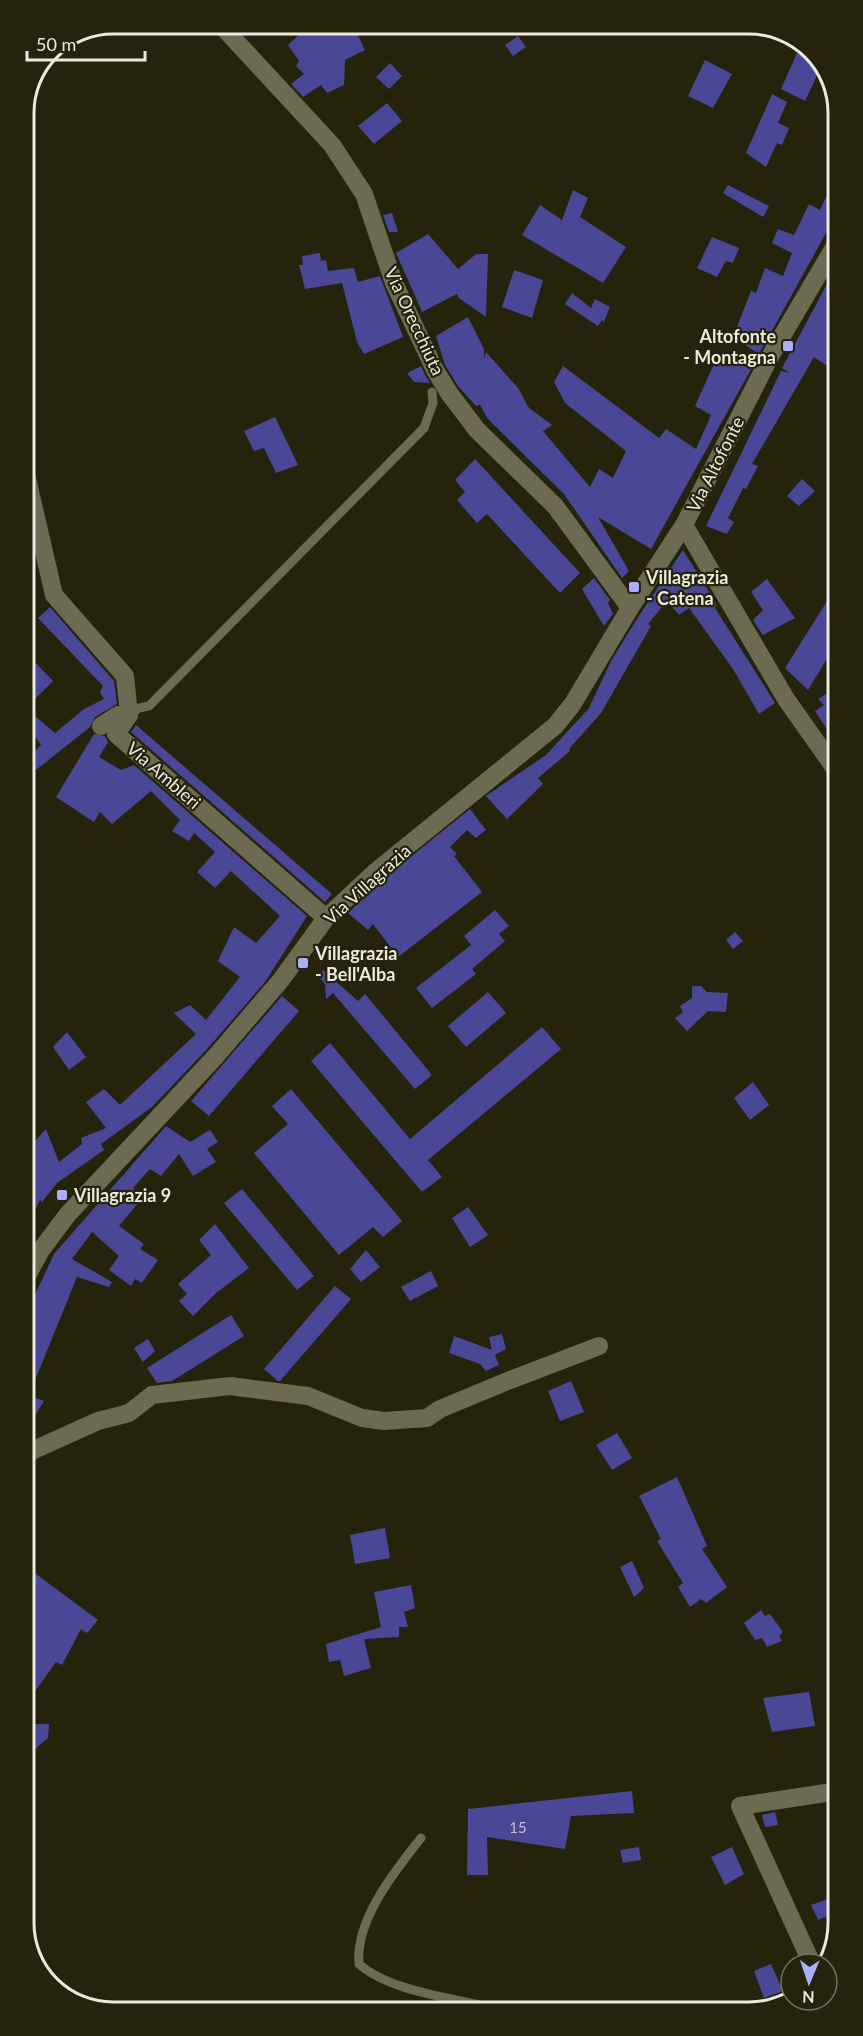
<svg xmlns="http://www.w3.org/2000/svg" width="863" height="2036" font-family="Lato,sans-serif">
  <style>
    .building { fill: #4a4796 }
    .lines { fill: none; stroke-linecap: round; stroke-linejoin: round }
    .lane { stroke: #6c6a51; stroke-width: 9 }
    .street { stroke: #6c6a51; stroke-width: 18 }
    .secondary { stroke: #6c6a51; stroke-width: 18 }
    .poi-dot { fill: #abaffb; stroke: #25230c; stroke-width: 2 }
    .labels { text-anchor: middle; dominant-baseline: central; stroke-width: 4.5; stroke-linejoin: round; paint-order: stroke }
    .number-label { font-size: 15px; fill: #c3c1ca }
    .street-label { font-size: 18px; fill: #ebeadc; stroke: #25230c }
    .poi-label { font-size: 18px; font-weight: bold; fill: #ebeadc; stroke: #25230c; text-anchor: start }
    .rim { fill: none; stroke: #ebeadc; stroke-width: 3 }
  </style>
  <rect width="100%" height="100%" fill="#25230c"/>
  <g class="building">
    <path d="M341,24h41l-24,11 7,15 -20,10 -1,25 -17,8 -6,-8 -18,12 -12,-13 13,-10 -8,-8 3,-5 -11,-16 16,-15h40z"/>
    <path d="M518,36l8,11 -13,9 -8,-11z"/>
    <path d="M802,42l19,25 -16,34 -24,-12z"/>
    <path d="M705,60l27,14 -19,34 -25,-12z"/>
    <path d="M390,63l12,13 -13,13 -13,-12z"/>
    <path d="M772,94l15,8 -9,21 11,5 -7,17 -5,-2 -11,24 -20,-14z"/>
    <path d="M387,103l15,18 -28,23 -16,-18z"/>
    <path d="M835,178v57l-9,-2 -67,121 -26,-17 18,-46 5,2 9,-25 18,8 9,-23 -20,-10 6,-14 16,6 15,-31 11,6z"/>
    <path d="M728,185l41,21 -6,11 -40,-24z"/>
    <path d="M573,190l15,8 -8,19 46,30 -23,36 -81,-48 18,-30 22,15z"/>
    <path d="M392,213l6,19h-9l-6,-17z"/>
    <path d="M428,234l30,35 18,-15h12l-2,63 -27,-19 -2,-4 -35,18 -26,-59z"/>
    <path d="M712,237l27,11 -6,15 -7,-2 -9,16 -20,-9z"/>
    <path d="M320,253l1,8 5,-1 2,11 26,-3 4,14 22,-6 23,61 -39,17 -7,-12 -15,-59 -37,6 -6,-24h4l-1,-9z"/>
    <path d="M835,269v102l-21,-14 -62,107 6,2 -12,23 -3,-1 -15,30 6,4 -7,12 -21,-8 75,-155 9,2 -8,-5z"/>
    <path d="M514,270l29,10 -11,38 -30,-11z"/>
    <path d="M572,293l19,15 4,-9 15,8 -6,15 -2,-2 -4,6 -33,-22z"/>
    <path d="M468,317l16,32v10l2,-7 32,36 11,20 23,17 -9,6 47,56 9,-18 14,9 13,-27 -61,-48 -11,-21 9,-16 96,72 7,-9 30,20 15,-34 -16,-9 23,-51 36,9 -103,185 -53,-32 31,54 -7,7 -58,-84 -76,-75 -8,-14 -4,1 -18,-20 -13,-21 -9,-29z"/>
    <path d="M421,366l4,9 5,8 -16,-1 -7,-9z"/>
    <path d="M275,417l23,48 -22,8 -12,-25 -10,3 -10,-20z"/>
    <path d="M475,459l105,114 -20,20 -73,-79 -10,9 -20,-23 8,-8 -10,-12z"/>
    <path d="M802,479l13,12 -16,15 -12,-10z"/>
    <path d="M683,550l33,53 -1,5 60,95 -16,11 -26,-45 -44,-61 -10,7 -12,-14 -19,23 3,2 -50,87 -32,36 1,2 -32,27 5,6 -36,35 -21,-23 60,-41 43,-47 22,-47 29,-47z"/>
    <path d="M594,578l16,22 -2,3 5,11 -9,12 -22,-37z"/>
    <path d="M767,579l28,39 -32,17 -10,-15 10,-10 -12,-18z"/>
    <path d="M836,587v57l-28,46 -23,-22z"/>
    <path d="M50,607l64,74 3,23 -22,13 -5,10 -54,43 -8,-13 13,-12 -15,-22 9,-7 20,17 29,-24 20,-10 -4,-7 3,-6 -65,-68z"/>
    <path d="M26,653l27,28 -27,27z"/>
    <path d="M836,688v55l-21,-32 9,-6 -6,-6z"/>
    <path d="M136,725l196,169 -7,8 -194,-170z"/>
    <path d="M94,734l11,2 3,6 -9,15 22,13 13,-5 173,151 -42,66 -57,66 -56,59 -51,37 3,6 -47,33 -15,19 -2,-2 -13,25v-75l19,-21 13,33 23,-18 -1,-6 25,-10 -20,-26 18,-13 16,16 76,-71 -22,-21 16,-8 16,15 34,-43 -22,-16 16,-34 22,16 24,-27 -49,-45 -16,17 -18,-16 18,-20 -21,-19 -5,8 -17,-10 8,-11 -29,-29 -39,33 -12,-12 -6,10 -38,-25z"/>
    <path d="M470,809l16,21 -10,8 -9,-8 -17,17 7,7 -3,2 28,36 -84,65 -25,-33 -5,6 -20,-17 33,-32z"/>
    <path d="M495,910l14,16 -10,8 6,7 -33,28 4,5 -44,34 -16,-20 55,-43 -7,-9z"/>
    <path d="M735,932l8,9 -10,8 -7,-9z"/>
    <path d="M323,970l35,31 7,-7 67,81 -17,14 -82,-96 -7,6 -1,-15 -6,-7z"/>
    <path d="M692,986h9l6,6 21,1 -2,19 -18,-1 -21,20 -12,-13 8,-6 -3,-6 12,-8z"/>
    <path d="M488,992l18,21 -40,34 -18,-21z"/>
    <path d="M282,996l17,15 -90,105 -18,-15z"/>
    <path d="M542,1027l19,22 -133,111 14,17 -20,15 -111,-131 19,-18 80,96z"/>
    <path d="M67,1032l19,25 -17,13 -16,-23z"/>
    <path d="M753,1082l16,23 -19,15 -16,-22z"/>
    <path d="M291,1089l111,132 -19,16 -10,-10 -34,28 -85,-102 34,-29 -16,-18z"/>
    <path d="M166,1126l24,16 20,-12 8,12 -11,7 9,13 -23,14 -14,-22 -18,22 -11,-7 -17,19 10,9 -24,29 25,18 -4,5 18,11 -16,23 -7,-4 -4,7 -22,-16 10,-14 -27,-24 -20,27 40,23 -3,5 -32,-10 -48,118 15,6 -17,27v-116l27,-58z"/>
    <path d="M242,1189l72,87 -17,14 -73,-87z"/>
    <path d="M468,1207l20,28 -18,12 -18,-29z"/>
    <path d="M215,1224l34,44 -33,25 -23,23 -14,-15 8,-7 -9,-10 33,-29 -12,-15z"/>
    <path d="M366,1250l14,17 -19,15 -11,-13z"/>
    <path d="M431,1271l7,15 -28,15 -9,-14z"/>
    <path d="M335,1286l16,13 -71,82h-2l-14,-12z"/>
    <path d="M231,1315l13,21 -72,45 -15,2 -10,-15z"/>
    <path d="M502,1334l4,15 -11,6 4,10 -13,6 -6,-7 -31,-11 5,-17 38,14 -3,-13z"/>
    <path d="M148,1339l7,12 -12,11 -9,-14z"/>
    <path d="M571,1381l13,31 -24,9 -12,-30z"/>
    <path d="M617,1433l15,25 -20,12 -16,-25z"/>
    <path d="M677,1477l30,69 -5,3 25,38 -21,16 -5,-4 -11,8 -12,-20 5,-4 -26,-42 4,-2 -22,-43z"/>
    <path d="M385,1528l5,30 -35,6 -5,-29z"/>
    <path d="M632,1561l12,27 -10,9 -14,-30z"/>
    <path d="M32,1571l66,49 -11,13 -6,-4 -19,36 -6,-3 -28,39v-122z"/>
    <path d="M411,1585l4,23 -11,4 4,15h-9v10l-35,2 7,29 -27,8 -4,-16 -11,2 -3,-18 55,-17 -7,-35z"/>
    <path d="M761,1610l4,6 5,-2 13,18 -4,4 3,5 -15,6 -5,-9 -7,2 -11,-17z"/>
    <path d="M809,1692l6,34 -43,6 -9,-34z"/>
    <path d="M28,1724h21l-1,14 -20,17z"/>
    <path d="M632,1791l2,22 -63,3 -6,33 -78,-12 1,38h-21l1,-66z"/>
    <path d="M775,1812l3,13 -13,2 -3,-12z"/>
    <path d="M639,1847l2,13 -18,3 -3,-13z"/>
    <path d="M732,1847l12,27 -19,11 -14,-28z"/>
    <path d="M839,1895v16l-21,9 -7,-15z"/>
    <path d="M771,1964l12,27 -19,7 -10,-27z"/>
  </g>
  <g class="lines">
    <g class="lane">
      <path d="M129,715l10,-7 10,-2 275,-278 9,-25 -1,-11"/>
      <path d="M421,1838c-26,33 -66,82 -62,126 31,28 97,34 137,45"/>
    </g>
    <g class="street">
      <path d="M220,24l112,121 32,49 30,89 41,87 14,23 28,37 78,76 75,102"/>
      <path d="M25,470l29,125 71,81 4,39 -13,19 210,184"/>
      <path d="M101,726l17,-11h11"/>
      <path d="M27,1276l14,-26 27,-36 148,-158 65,-76 45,-62 48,-45 181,-147 17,-21 58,-97 54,-83"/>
      <path d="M27,1453l71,-32 31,-8 23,-18 78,-9 78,10 54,22 22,3 43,-3 13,-9 70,-29 89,-34"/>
      <path d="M812,1964l-72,-158 99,-15"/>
    </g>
    <path class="secondary" d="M835,246l-63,107 -88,172 102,174 50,71"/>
  </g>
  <g class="poi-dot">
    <rect x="782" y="340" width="12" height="12" rx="3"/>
    <rect x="628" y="581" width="12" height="12" rx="3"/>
    <rect x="297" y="957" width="12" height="12" rx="3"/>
    <rect x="56" y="1189" width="12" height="12" rx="3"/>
  </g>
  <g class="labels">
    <g class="number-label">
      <text x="518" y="1827">15</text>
    </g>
    <g class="street-label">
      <text transform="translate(415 321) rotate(65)">Via Orecchiuta</text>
      <text transform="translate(715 464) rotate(-63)">Via Altofonte</text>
      <text transform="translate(164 775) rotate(41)">Via Ambleri</text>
      <text transform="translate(367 884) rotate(-42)">Via Villagrazia</text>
    </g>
    <g class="poi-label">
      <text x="776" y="336" text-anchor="end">Altofonte<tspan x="776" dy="21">- Montagna</tspan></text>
      <text x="646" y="577">Villagrazia<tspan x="646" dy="21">- Catena</tspan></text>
      <text x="315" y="953">Villagrazia<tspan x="315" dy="21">- Bell'Alba</tspan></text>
      <text x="74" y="1195">Villagrazia 9</text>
    </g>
  </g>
  <path d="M0 0H863V2036H0ZM113 34H749A79 79 0 0 1 828 113V1923A79 79 0 0 1 749 2002H113A79 79 0 0 1 34 1923V113A79 79 0 0 1 113 34Z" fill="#25230c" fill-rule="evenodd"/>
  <path class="rim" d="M113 34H749A79 79 0 0 1 828 113V1923A79 79 0 0 1 749 2002H113A79 79 0 0 1 34 1923V113A79 79 0 0 1 113 34Z"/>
  <g transform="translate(809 1982) rotate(182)"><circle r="28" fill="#25230c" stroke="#74735f" stroke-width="1.5"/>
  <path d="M0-4.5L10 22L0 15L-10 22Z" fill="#abaffb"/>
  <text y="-9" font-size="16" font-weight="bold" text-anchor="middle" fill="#ebeadc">N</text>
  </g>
  <path d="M27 51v9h118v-9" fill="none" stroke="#ebeadc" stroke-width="3"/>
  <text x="36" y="51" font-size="18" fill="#ebeadc" stroke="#25230c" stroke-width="4.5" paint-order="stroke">50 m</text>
</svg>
